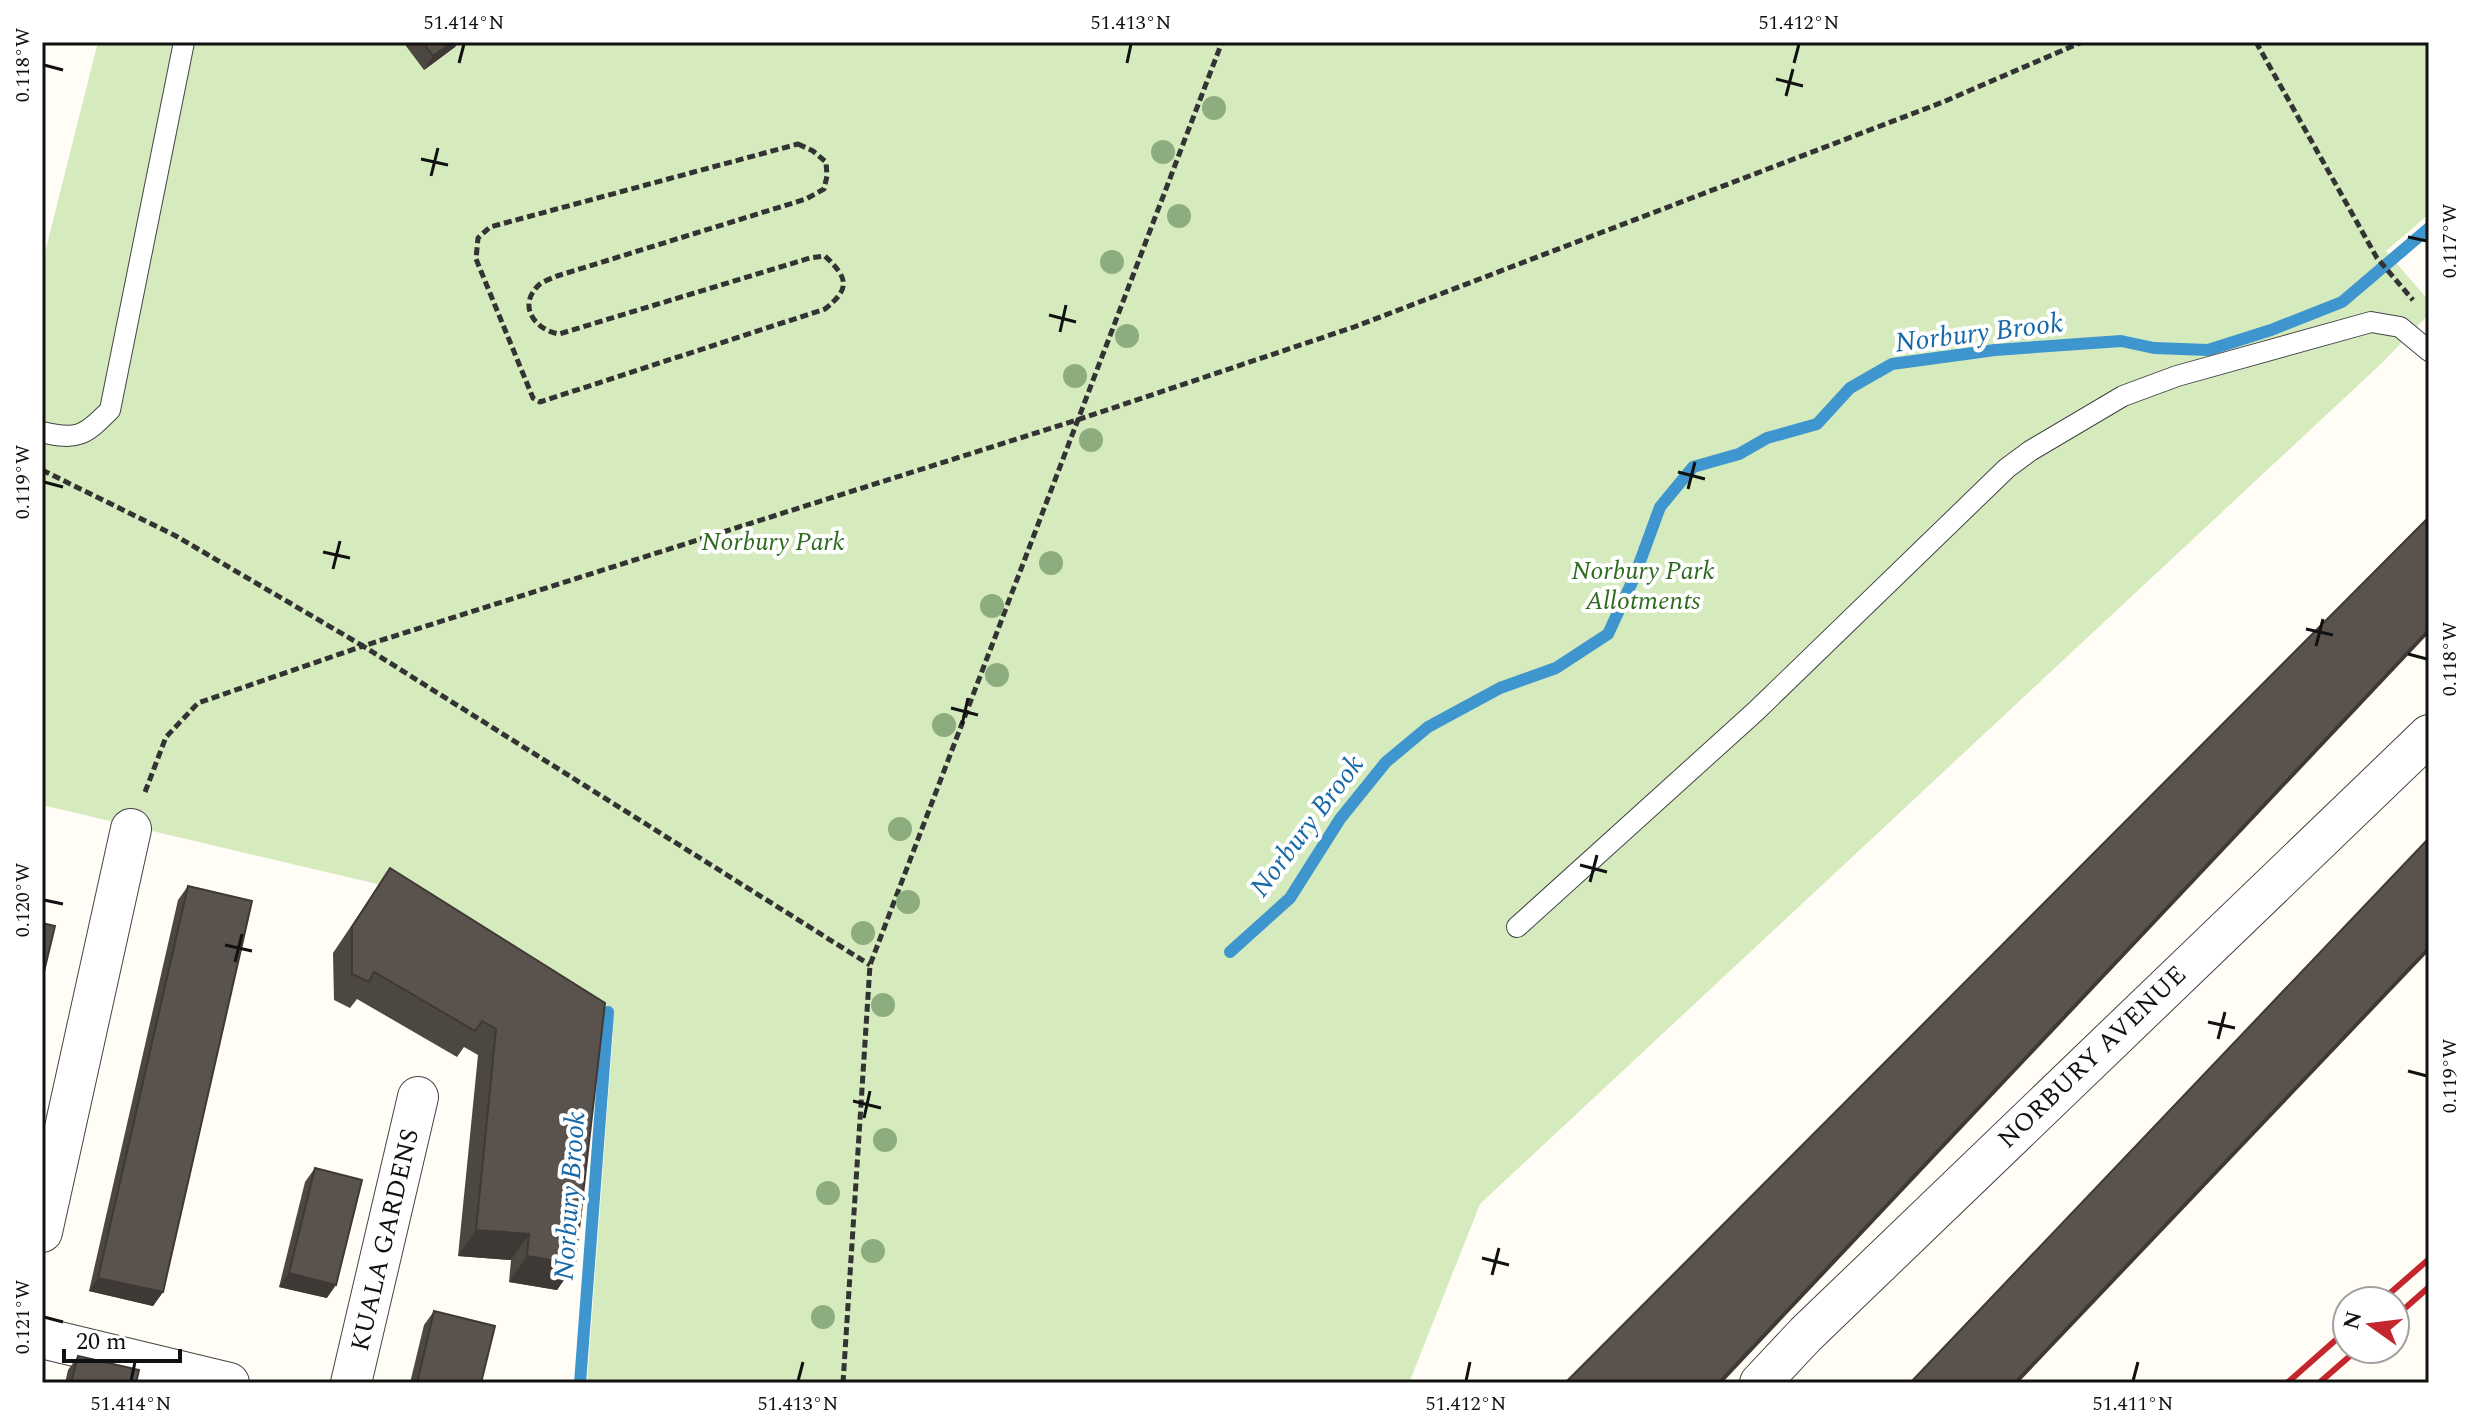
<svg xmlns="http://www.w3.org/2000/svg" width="2471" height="1425" font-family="Spectral,serif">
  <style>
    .green { fill: #d5ebbd }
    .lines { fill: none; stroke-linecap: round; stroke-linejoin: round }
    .stream { stroke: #3f96cf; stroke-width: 12 }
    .lane-casing { stroke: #444; stroke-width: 22 }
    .street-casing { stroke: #444; stroke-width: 42 }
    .path { stroke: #333; stroke-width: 5; stroke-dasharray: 8 4; stroke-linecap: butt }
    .lane { stroke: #fff; stroke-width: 20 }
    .street { stroke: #fff; stroke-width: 40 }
    .rail { stroke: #c4262e; stroke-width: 6 }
    .tree { fill: #8dad7f }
    .wall { fill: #4d4742 }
    .shaded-wall { fill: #3f3936 }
    .building { fill: #5a524d; stroke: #3f3936; stroke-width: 2 }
    .ticks { fill: none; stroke: #111; stroke-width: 3 }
    .labels { text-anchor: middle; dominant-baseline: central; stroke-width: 8; stroke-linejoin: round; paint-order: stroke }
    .park-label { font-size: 26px; font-style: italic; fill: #2f6b1f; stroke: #fff }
    .street-label { font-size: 26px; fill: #111; stroke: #fff }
    .water-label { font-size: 28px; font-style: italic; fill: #1768a6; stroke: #fff }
    .neatline { fill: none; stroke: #111; stroke-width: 3 }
    .ticks-label { font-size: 20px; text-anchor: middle; fill: #111 }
  </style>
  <rect width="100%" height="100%" fill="#fffdf5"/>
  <path class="green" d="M98,42h2331v172l-43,37 43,50v13l-46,48 -903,842 -71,179h-822l26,-350 -236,-149 -335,-79v-541z"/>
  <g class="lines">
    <g class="stream">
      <path d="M1230,952l60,-54 50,-79 46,-57 42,-35 72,-39 56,-20 52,-34 26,-56 26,-71 33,-40 46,-13 28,-16 50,-14 33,-36 42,-24 103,-14 126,-9 33,7 54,2 63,-20 71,-28 87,-74"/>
      <path d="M580,1383l28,-371"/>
    </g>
    <g class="lane-casing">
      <g id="lane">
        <path d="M42,432c36,9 43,3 68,-22l74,-368"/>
        <path d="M1517,927l239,-216 251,-243 23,-17 93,-55 54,-20 194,-54 29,5 29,24"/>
      </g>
    </g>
    <g class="street-casing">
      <g id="street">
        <path d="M42,1232l89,-403"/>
        <path d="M42,1338l187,45"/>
        <path d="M351,1383l67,-286"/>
        <path d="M1760,1383l46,-49 623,-599"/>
      </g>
    </g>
    <g class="path">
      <path d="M2256,42l121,216 36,42"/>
      <path d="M798,144l15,7 13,11 1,14 -3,13 -18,10 -249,77c-5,2 -13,5 -17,8 -24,21 -5,46 19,50l251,-76 15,-2c23,22 26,32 0,53l-285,93 -7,-4 -57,-139 2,-21 12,-11z"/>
      <path d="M42,470l134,66 187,110 717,-227 274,-92 589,-225 139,-60"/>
      <path d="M145,792l21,-55 32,-34 165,-57 507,319"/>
      <path d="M843,1383l27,-418 352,-923"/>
    </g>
    <use href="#lane" class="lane"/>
    <use href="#street" class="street"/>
    <g class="rail">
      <path d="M2381,1301l48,-42"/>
      <path d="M2395,1317l34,-30"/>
      <path d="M2287,1383l60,-53"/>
      <path d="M2319,1383l39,-34"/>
    </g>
  </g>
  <g class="tree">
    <circle cx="1214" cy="108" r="12"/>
    <circle cx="1163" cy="152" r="12"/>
    <circle cx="1179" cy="216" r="12"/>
    <circle cx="1112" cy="262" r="12"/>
    <circle cx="1127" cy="336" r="12"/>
    <circle cx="1075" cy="376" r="12"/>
    <circle cx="1091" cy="440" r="12"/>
    <circle cx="1051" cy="563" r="12"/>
    <circle cx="992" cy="606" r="12"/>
    <circle cx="997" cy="675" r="12"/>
    <circle cx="944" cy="725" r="12"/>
    <circle cx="900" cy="829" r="12"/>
    <circle cx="908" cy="902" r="12"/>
    <circle cx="863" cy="933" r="12"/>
    <circle cx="883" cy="1005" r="12"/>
    <circle cx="885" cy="1140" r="12"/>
    <circle cx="828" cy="1193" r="12"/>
    <circle cx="873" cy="1251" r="12"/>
    <circle cx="823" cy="1317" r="12"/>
  </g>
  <g class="wall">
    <path d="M403,42h55l-3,5 -31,23z"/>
    <path d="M390,868l215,135 -30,261 -18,26 -48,-8 2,-22 -53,-4 20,-201 -14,-8 -7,10 -100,-58 -7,9 -16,-8 -1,-47z"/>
    <path d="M188,886l-25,406 -10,14 -64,-15 89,-391z"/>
    <path d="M315,1168l12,130 -48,-11 26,-105z"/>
    <path d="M434,1311l47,72h-71l14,-58z"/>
    <path d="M78,1356l58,27h-71l3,-13z"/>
  </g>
  <g class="shaded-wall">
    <path d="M452,42h6l-3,5 -31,23 9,-14z"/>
    <path d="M2429,629v4l-707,750h-4z"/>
    <path d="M2429,947v4l-411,432h-4z"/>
    <path d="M476,1230l53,4 -18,26 -53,-4z"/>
    <path d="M527,1256l48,8 -18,26 -48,-8z"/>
    <path d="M289,1273l47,12 -9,13 -48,-11z"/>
    <path d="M98,1278l65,14 -10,14 -64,-15z"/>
  </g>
  <g class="building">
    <path d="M423,42h29l-19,14z"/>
    <path d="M2429,517v112l-711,754h-153z"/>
    <path d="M2429,838v109l-415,436h-104z"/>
    <path d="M390,868l215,135 -30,261 -48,-8 2,-22 -53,-4 20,-201 -14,-8 -7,10 -101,-59 -5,10 -17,-8v-47z"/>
    <path d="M188,886l64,15 -89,391 -65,-14z"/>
    <path d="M42,923l13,3 -13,54z"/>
    <path d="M315,1168l47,12 -26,105 -47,-12z"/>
    <path d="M434,1311l61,15 -14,57h-64z"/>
    <path d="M78,1356l61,14 -3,13h-65z"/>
  </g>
  <path class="ticks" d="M459,63l5,-19M1127,63l4,-19M1794,63l5,-19M44,65l19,5M1776,79l27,7M1786,96l7,-27M421,159l27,6M431,176l7,-28M2408,237l19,4M1049,315l27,7M1060,332l6,-27M1678,472l27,7M44,482l19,5M1688,489l7,-27M323,552l27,6M333,569l7,-28M2306,629l27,6M2316,646l7,-27M2408,654l19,5M951,708l27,7M962,725l6,-27M1580,865l27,7M1590,882l7,-27M44,900l19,4M225,945l27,6M235,962l7,-28M2208,1022l27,6M2218,1039l7,-27M2408,1071l19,5M853,1101l28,7M864,1118l6,-27M1482,1258l27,7M1492,1275l7,-27M44,1317l19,5M131,1381l4,-19M798,1381l5,-19M1466,1381l4,-19M2133,1381l5,-19"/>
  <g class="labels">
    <g class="park-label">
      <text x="773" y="542">Norbury Park</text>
      <text x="1643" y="571">Norbury Park<tspan x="1643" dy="30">Allotments</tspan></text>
    </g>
    <g class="street-label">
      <text transform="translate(2092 1057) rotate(-44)">NORBURY AVENUE</text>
      <text transform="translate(385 1240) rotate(-77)">KUALA GARDENS</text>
    </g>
    <g class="water-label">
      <text transform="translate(1979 333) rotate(-7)">Norbury Brook</text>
      <text transform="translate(1307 826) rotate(-53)">Norbury Brook</text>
      <text transform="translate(570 1196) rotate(-86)">Norbury Brook</text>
    </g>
  </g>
  <rect width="2471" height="1425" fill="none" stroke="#ffffff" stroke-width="88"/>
  <g transform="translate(2371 1325) rotate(284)"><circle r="38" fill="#ffffff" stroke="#a0a0a0" stroke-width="2"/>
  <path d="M0-6L14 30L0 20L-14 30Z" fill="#c4262e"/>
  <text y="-12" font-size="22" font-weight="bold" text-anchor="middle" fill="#111111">N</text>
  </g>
  <path d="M64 1349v12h116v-12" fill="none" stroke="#111111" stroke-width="4"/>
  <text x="76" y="1349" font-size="24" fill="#111111" stroke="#ffffff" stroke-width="6" paint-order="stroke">20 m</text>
  <rect x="44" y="44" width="2383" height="1337" class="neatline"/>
  <g class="ticks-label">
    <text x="464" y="29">51.414°N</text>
    <text x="1131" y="29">51.413°N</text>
    <text x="1799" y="29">51.412°N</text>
    <text transform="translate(22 65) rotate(-90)" y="7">0.118°W</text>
    <text transform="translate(2449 241) rotate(-90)" y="7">0.117°W</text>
    <text transform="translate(22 482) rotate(-90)" y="7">0.119°W</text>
    <text transform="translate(2449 659) rotate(-90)" y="7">0.118°W</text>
    <text transform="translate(22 900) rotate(-90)" y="7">0.120°W</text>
    <text transform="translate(2449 1076) rotate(-90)" y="7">0.119°W</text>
    <text transform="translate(22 1317) rotate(-90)" y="7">0.121°W</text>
    <text x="131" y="1410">51.414°N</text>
    <text x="798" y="1410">51.413°N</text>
    <text x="1466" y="1410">51.412°N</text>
    <text x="2133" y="1410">51.411°N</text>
  </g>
</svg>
